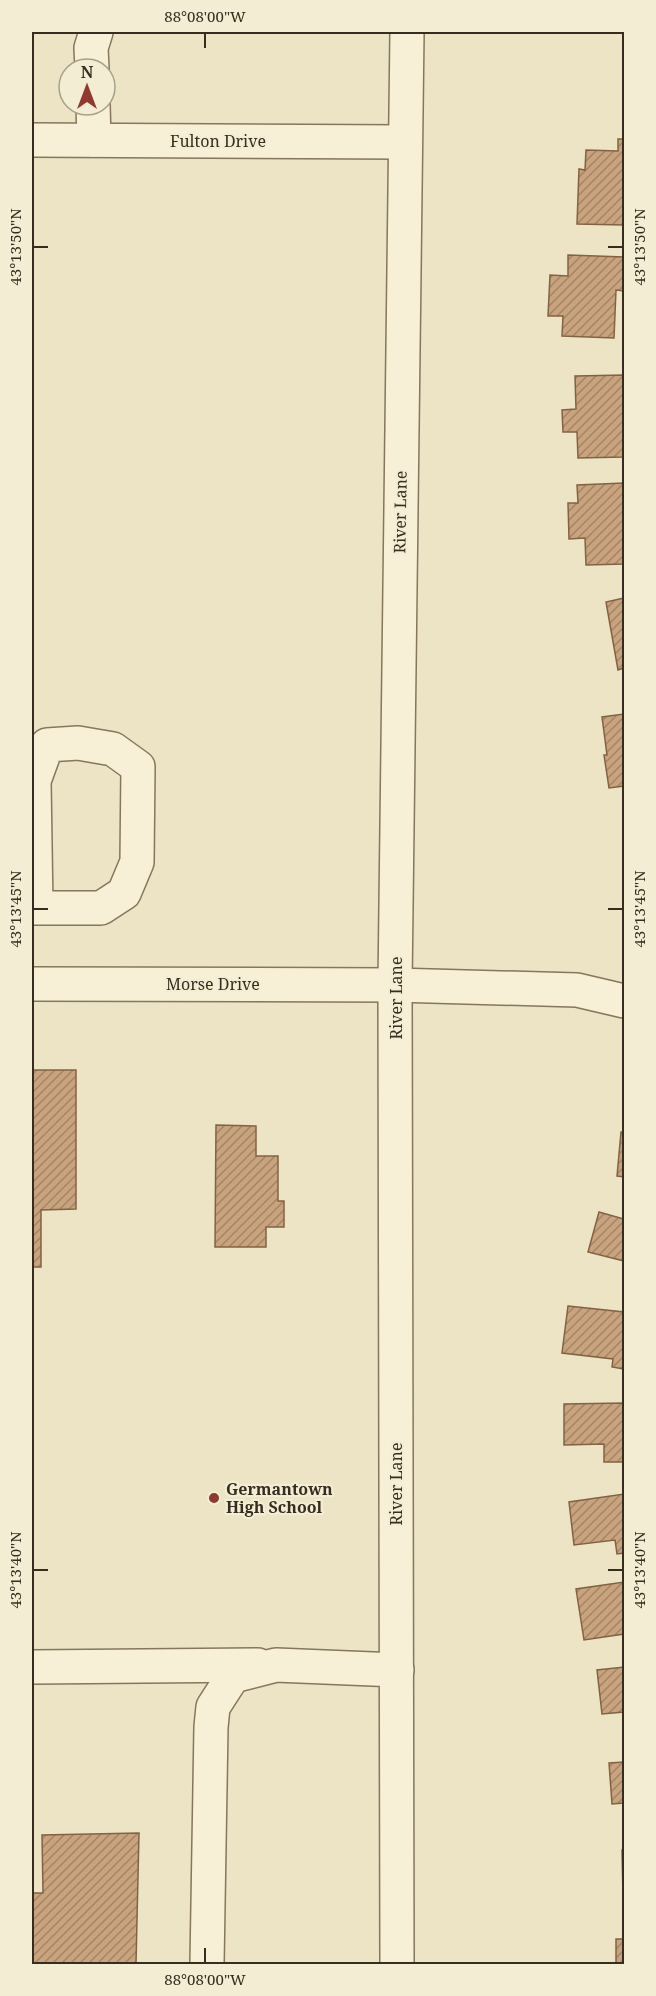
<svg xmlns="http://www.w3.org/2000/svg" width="656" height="1996" font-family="'Noto Serif',serif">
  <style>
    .building { fill: url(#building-hatch); stroke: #836243; stroke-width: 1.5 }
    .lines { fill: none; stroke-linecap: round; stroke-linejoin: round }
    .minor-casing { stroke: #85765c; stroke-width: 36 }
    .minor { stroke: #f7f0d7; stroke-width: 33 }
    .ticks { fill: none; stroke: #362c1f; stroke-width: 2 }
    .poi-dot { fill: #91382f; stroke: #f3edd4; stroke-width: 2 }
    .labels { text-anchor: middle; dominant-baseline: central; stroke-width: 4.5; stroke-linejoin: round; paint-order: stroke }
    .street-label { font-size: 16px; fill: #362c1f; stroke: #f3edd4 }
    .poi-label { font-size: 16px; font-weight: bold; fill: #362c1f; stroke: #f3edd4; text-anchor: start }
    .neatline { fill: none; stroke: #362c1f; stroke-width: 2 }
    .ticks-label { font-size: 15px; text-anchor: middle; fill: #362c1f }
  </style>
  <defs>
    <pattern id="building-hatch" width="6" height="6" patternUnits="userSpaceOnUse" patternTransform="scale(1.5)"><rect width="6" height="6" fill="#c8a37d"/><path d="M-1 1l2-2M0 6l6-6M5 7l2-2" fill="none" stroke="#a38566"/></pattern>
  </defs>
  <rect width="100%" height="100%" fill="#ece4c5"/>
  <g class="building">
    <path d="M618,139h6v86l-47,-1 2,-55 6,1 1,-20 32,1z"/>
    <path d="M568,255l56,2v34l-8,-1 -2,48 -52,-2 1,-20h-15l2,-41 18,1z"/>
    <path d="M624,375v82l-46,1 -1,-26h-14l-1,-22 14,-1 -1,-33z"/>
    <path d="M624,483v81l-38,1 -1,-27 -16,1 -1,-36h10l-1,-18z"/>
    <path d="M624,598v70l-6,2 -12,-68z"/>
    <path d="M624,714v72l-15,2 -5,-33h3l-5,-38z"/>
    <path d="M32,1070h44v139l-35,1v57h-9z"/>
    <path d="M216,1125l40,1v30h22v45h6v26h-18v20h-51z"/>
    <path d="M621,1132h3v45l-7,-1z"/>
    <path d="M599,1212l25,7v42l-36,-9z"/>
    <path d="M568,1306l56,6v57l-12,-2 1,-8 -51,-6z"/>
    <path d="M624,1403v59h-20v-18l-40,1v-41z"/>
    <path d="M624,1494v59l-7,1 -2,-14 -41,5 -5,-43z"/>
    <path d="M624,1582v52l-40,6 -8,-51z"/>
    <path d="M624,1667v45l-22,2 -5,-44z"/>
    <path d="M624,1762v41l-12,1 -3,-41z"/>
    <path d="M139,1833l-3,131h-104v-71h11l-1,-58z"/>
    <path d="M624,1849v47h-1l-1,-46z"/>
    <rect x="616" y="1939" width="8" height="25"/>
  </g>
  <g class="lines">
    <g class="minor-casing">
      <g id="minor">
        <path d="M92,69l-1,-21 5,-16"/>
        <path d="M93,105l1,35"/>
        <path d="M32,140l372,2"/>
        <path d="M32,908h69l23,-15 13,-31 1,-95 -25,-18 -35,-6 -31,2 -13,36 2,127"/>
        <path d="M32,984l363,1 182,5 47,11"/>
        <path d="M32,1667l226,-2"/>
        <path d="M207,1964l4,-237 2,-20 20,-31 43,-11 121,5"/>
        <path d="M397,1964l-2,-979 12,-953"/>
      </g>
    </g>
    <use href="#minor" class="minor"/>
  </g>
  <path class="ticks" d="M205,33v15M33,247h15M608,247h15M33,909h15M608,909h15M33,1570h15M608,1570h15M205,1948v15"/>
  <circle class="poi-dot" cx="214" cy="1498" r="6"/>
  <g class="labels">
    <g class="street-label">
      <text x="218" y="141">Fulton Drive</text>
      <text transform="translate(400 512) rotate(-89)">River Lane</text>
      <text x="213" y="984">Morse Drive</text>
      <text transform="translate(396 998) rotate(-90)">River Lane</text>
      <text transform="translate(396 1484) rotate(-90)">River Lane</text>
    </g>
    <g class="poi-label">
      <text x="226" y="1489">Germantown<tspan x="226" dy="18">High School</tspan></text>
    </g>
  </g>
  <rect width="656" height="1996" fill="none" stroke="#f3edd4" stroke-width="66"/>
  <g transform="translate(87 87)"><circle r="28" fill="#f3edd4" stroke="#a7a08c" stroke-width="1.5"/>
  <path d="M0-4.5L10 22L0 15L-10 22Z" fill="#91382f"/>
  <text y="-9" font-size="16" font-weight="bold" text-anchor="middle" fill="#362c1f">N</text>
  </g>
  <rect x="33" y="33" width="590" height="1930" class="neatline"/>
  <g class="ticks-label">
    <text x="205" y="22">88°08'00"W</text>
    <text transform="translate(16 247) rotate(-90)" y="5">43°13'50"N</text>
    <text transform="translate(640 247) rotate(-90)" y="5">43°13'50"N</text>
    <text transform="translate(16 909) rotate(-90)" y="5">43°13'45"N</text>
    <text transform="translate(640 909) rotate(-90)" y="5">43°13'45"N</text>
    <text transform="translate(16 1570) rotate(-90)" y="5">43°13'40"N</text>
    <text transform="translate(640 1570) rotate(-90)" y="5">43°13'40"N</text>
    <text x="205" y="1985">88°08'00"W</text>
  </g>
</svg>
